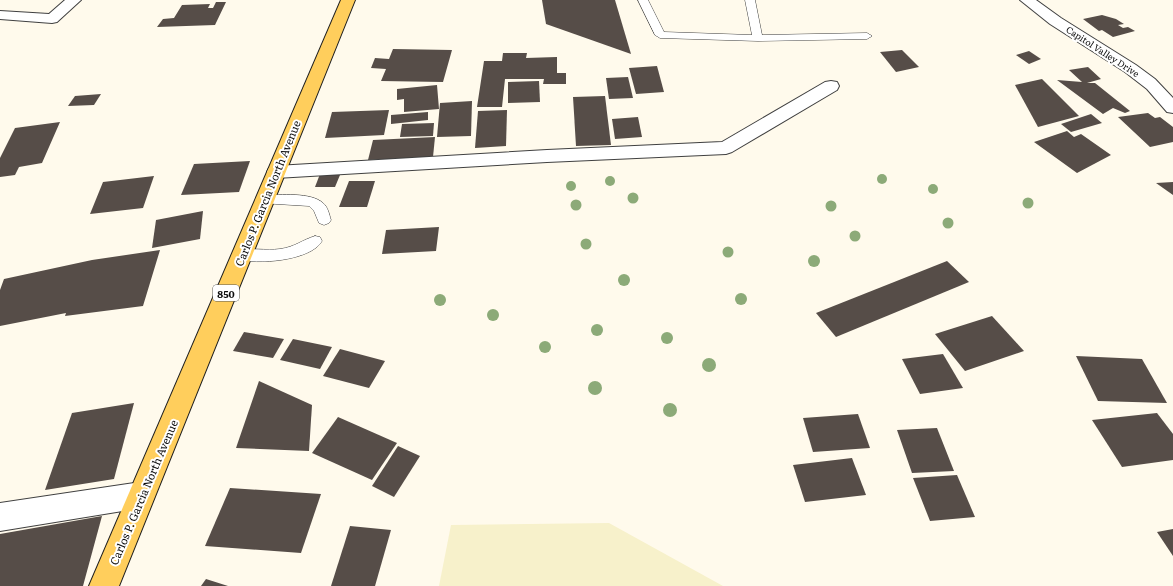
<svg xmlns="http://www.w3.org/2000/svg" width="1173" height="586" font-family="Literata,serif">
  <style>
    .farmland { fill: #f7f1cb }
    .building { fill: #564d48 }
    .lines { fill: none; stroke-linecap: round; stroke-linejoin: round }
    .service-casing { stroke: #404040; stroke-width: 1 }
    .minor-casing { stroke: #404040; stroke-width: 2 }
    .primary-casing { stroke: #1e1e1e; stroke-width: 2 }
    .service { fill: #fff; fill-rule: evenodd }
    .minor { fill: #fff; fill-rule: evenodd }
    .primary { fill: #ffce5c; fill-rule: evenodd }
    .tree { fill: #8caa78 }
    .labels { text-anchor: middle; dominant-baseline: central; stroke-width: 4; stroke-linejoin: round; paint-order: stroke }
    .far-street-label { font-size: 9px; fill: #0d0d0d; stroke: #fff }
    .shield { fill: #fff; stroke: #565656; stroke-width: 1 }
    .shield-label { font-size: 10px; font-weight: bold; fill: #0d0d0d }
    .street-label { font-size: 11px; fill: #0d0d0d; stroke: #fff }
  </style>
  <rect width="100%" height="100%" fill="#fffaec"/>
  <path class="farmland" d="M609,523l114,63h-284l12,-61z"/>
  <g class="building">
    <path d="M542,0h73l16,54 -85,-30z"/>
    <path d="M216,2h10l-11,23 -58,2 6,-8 11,-1 8,-13 28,-1 -2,4h5z"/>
    <path d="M1102,15l14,4 8,5 -6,1 5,3 5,-1 7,4 -22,6 -11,-7 -3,1 -16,-12z"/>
    <path d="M393,49l59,1 -9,32 -62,-1 5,-12 -15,-1 4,-10 14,1z"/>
    <path d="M902,50l17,17 -23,5 -16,-20z"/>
    <path d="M1029,51l12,8 -12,5 -13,-9z"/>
    <path d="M503,53h24l-1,5 31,-1v16h9v11h-23l1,-5h-39l-3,28h-25l7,-46h18z"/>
    <path d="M657,66l7,26 -28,2 -7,-26z"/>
    <path d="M1088,67l13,12 -14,4h8l35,28 -5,2 -12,-5 -10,6 -46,-34 25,2 -13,-12z"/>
    <path d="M628,77l5,21 -24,1 -3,-21z"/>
    <path d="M1042,79l37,37 -41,11 -23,-42z"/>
    <path d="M539,81l1,21 -32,1v-21z"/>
    <path d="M437,85l2,24 -35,3v-13l-7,1v-11z"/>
    <path d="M101,94l-7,11 -26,1 7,-10z"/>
    <path d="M605,96l6,49 -35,1 -3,-49z"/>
    <path d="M472,101l-1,35 -34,1 3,-34z"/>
    <path d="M389,110l-5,25 -59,3 7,-26z"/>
    <path d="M507,110l-1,36 -31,2 3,-37z"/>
    <path d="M428,112v8l-37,4v-9z"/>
    <path d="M1148,113l7,5 5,-1 13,10v15l-23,5 -32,-30z"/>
    <path d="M1091,114l11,9 -31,9 -10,-8z"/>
    <path d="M638,117l4,20 -27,2 -3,-20z"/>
    <path d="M60,122l-18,41 -23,4 -4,8 -15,2v-19l15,-30z"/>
    <path d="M434,123l-1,13 -33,1 2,-13z"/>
    <path d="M1067,131l7,6 7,-3 30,21 -34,18 -43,-31z"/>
    <path d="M435,137l-2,20 -65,3 5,-20z"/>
    <path d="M250,161l-11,31 -58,3 13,-31z"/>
    <path d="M320,174l20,1 -5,12h-20z"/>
    <path d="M154,176l-11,32 -53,6 13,-32z"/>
    <path d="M349,181h26l-8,26h-28z"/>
    <path d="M1173,182v13l-17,-12z"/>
    <path d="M203,211l-3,28 -48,9 4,-28z"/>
    <path d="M439,227l-3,24 -54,3 4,-24z"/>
    <path d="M160,250l-17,56 -78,10 1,-3 -66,13v-36l4,-11 88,-19z"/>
    <path d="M947,261l22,21 -133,55 -20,-24z"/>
    <path d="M992,316l32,35 -59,20 -30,-37z"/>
    <path d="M244,332l40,7 -11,19 -40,-7z"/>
    <path d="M293,339l39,8 -12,22 -40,-9z"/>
    <path d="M340,349l45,12 -16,27 -46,-12z"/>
    <path d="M943,354l20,34 -43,6 -18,-35z"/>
    <path d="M1076,356l66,3 25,44 -69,-2z"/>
    <path d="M259,381l53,24 -3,46 -73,-3z"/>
    <path d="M134,403l-20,76 -69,11 27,-77z"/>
    <path d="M1157,413l16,21v26l-51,7 -30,-47z"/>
    <path d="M858,414l12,34 -57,4 -10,-34z"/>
    <path d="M338,417l59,26 -25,37 -60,-27z"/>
    <path d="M937,428l17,43 -42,2 -15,-43z"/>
    <path d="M398,446l22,10 -26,41 -22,-11z"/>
    <path d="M852,458l14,37 -61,7 -12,-37z"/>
    <path d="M957,475l18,42 -45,4 -17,-43z"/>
    <path d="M230,488l91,6 -20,59 -96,-7z"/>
    <path d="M102,516l-19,70h-83v-52z"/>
    <path d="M350,526l41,4 -16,56h-44z"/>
    <path d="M1173,529v27l-16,-24z"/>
    <path d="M206,579l22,7h-27z"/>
  </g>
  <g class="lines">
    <g class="service-casing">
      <g id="service">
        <path d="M638,0h10l16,32 88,3 -7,-35h10l7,35 105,-2 5,3 -5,3 -109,2 -98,-3 -5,-3z"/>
        <path d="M265,195c15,0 46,-3 58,8 5,4 6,11 8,17l-2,3 -5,2 -5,-2 -5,-12 -5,-5 -49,-3 -2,-3 2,-3z"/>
        <path d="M315,236l5,1 2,4c-11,20 -66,24 -85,18l-2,-4 2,-4c13,-4 29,0 43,-2 15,-2 22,-9 35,-13z"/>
      </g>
    </g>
    <g class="minor-casing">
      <g id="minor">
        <path d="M65,0h16l-24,22 -5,1 -52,-4v-8l49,3z"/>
        <path d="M1020,0h16l25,18 75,47 19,14 18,19v15l-6,-1 -20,-23 -22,-17 -75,-48z"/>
        <path d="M831,81l6,1 2,4 -2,4 -105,62 -6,2 -179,8 -271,16 -7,-2 -2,-4 2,-4 7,-2 271,-16 175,-8 103,-60z"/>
        <path d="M141,482l10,4 4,9 -4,9 -10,4 -141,23v-28z"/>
      </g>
    </g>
    <g class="primary-casing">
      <path id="primary" d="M341,0h14l-236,586h-30z"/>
    </g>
    <use href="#service" class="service"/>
    <use href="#minor" class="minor"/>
    <use href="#primary" class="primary"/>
  </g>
  <g class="tree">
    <circle cx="882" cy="179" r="5"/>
    <circle cx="610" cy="181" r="5"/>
    <circle cx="571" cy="186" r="5"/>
    <circle cx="933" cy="189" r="5"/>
    <circle cx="633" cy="198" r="5.5"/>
    <circle cx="1028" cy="203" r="5.5"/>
    <circle cx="576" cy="205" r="5.5"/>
    <circle cx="831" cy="206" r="5.5"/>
    <circle cx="948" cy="223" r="5.5"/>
    <circle cx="855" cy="236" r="5.5"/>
    <circle cx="586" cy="244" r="5.5"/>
    <circle cx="728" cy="252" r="5.5"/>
    <circle cx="814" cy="261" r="6"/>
    <circle cx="624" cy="280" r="6"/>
    <circle cx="741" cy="299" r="6"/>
    <circle cx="440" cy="300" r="6"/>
    <circle cx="493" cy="315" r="6"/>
    <circle cx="597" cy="330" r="6"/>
    <circle cx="667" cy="338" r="6"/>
    <circle cx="545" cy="347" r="6"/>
    <circle cx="709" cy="365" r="7"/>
    <circle cx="595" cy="388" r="7"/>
    <circle cx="670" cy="410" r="7"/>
  </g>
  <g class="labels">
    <g class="far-street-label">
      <text transform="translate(1103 51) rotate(33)">Capitol Valley Drive</text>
    </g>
    <rect class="shield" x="213" y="285" width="26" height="16" rx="3"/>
    <g class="shield-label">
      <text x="226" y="293">850</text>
    </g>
    <g class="street-label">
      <text transform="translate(267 193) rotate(-68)">Carlos P. Garcia North Avenue</text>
      <text transform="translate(143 492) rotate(-67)">Carlos P. Garcia North Avenue</text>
    </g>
  </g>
</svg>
